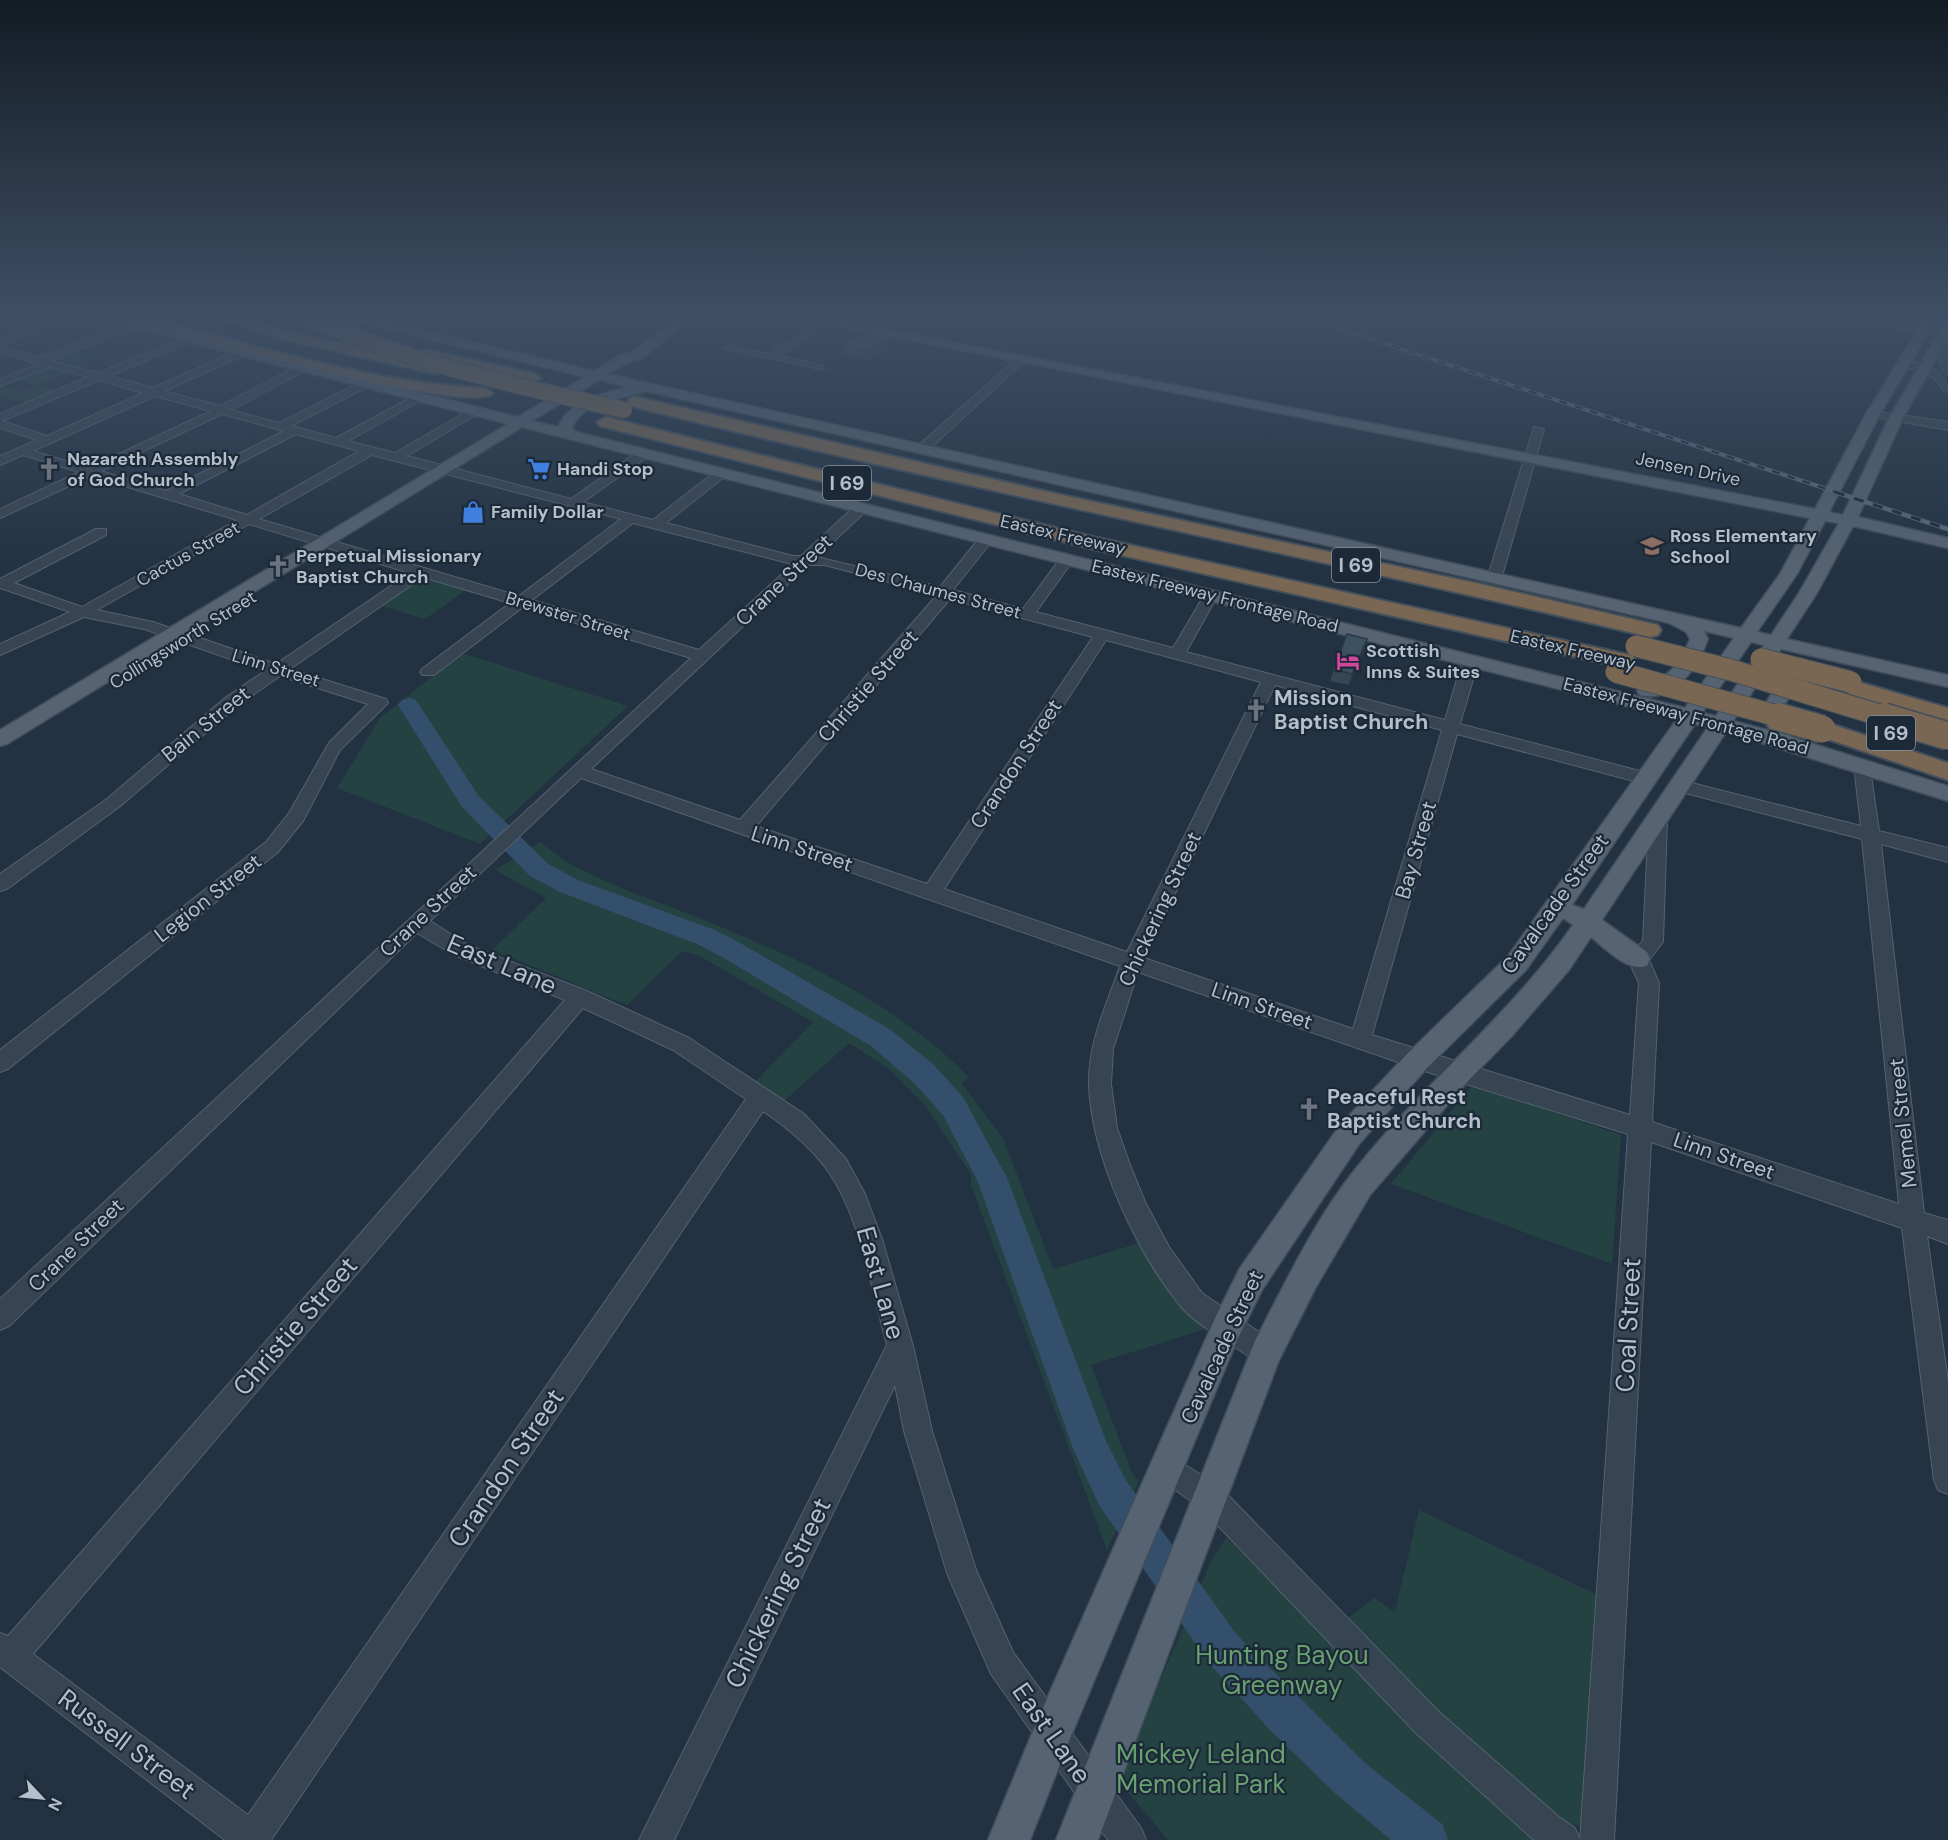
<svg xmlns="http://www.w3.org/2000/svg" width="1948" height="1840" font-family="'DM Sans',sans-serif">
  <style>
    .green { fill: #254243 }
    .lines { fill: none; stroke-linecap: round; stroke-linejoin: round }
    .river { fill: #344f6b; fill-rule: evenodd }
    .minor-casing { stroke: #55626f; stroke-width: 2 }
    .major-casing { stroke: #414d5b; stroke-width: 3 }
    .highway-casing { stroke: #424f5c; stroke-width: 4 }
    .minor { fill: #374452; fill-rule: evenodd }
    .major { fill: #556372; fill-rule: evenodd }
    .highway { fill: #796753; fill-rule: evenodd }
    .rail-far1-casing { stroke: #596879; stroke-width: 4 }
    .rail-casing { stroke: #596879; stroke-width: 4.5 }
    .rail-far1 { stroke: #1c2937; stroke-width: 2; stroke-dasharray: 8; stroke-linecap: butt }
    .rail { stroke: #1c2937; stroke-width: 3; stroke-dasharray: 10; stroke-linecap: butt }
    .highway-bridge-far2-casing { stroke: #424f5c; stroke-width: 18; stroke-linecap: butt }
    .highway-bridge-far1-casing { stroke: #424f5c; stroke-width: 23; stroke-linecap: butt }
    .highway-bridge-casing { stroke: #424f5c; stroke-width: 30; stroke-linecap: butt }
    .highway-bridge-far2 { stroke: #796753; stroke-width: 16 }
    .highway-bridge-far1 { stroke: #796753; stroke-width: 21 }
    .highway-bridge { stroke: #796753; stroke-width: 27 }
    .wall { fill: #354654 }
    .shaded-wall { fill: #2b3945 }
    .building { fill: #3e5162; stroke: #2b3945; stroke-width: 1.5 }
    .labels { text-anchor: middle; dominant-baseline: central; stroke-width: 4.5; stroke-linejoin: round; paint-order: stroke }
    .far-poi-label { font-size: 18px; font-weight: bold; fill: #b4bfcc; stroke: #1c2937; text-anchor: start }
    .far-street-label { font-size: 18px; fill: #b4bfcc; stroke: #1c2937 }
    .shield { fill: #1c2937; stroke: #86929f; stroke-width: 1.5 }
    .shield-label { font-size: 20px; font-weight: bold; fill: #b4bfcc }
    .street-label { font-size: 21px; fill: #b4bfcc; stroke: #1c2937 }
    .poi-label { font-size: 21px; font-weight: bold; fill: #b4bfcc; stroke: #1c2937; text-anchor: start }
    .near-street-label { font-size: 26px; fill: #b4bfcc; stroke: #1c2937 }
    .near-park-label { font-size: 26px; fill: #68a071; stroke: #1c2937 }
  </style>
  <rect width="100%" height="100%" fill="#223242"/>
  <g class="green">
    <path d="M70,351l25,7 -23,9 -24,-6z"/>
    <path d="M50,366l21,5 -32,14 19,6 -31,13 -27,-8v-10l21,6 15,-6 -21,-7z"/>
    <path d="M428,578l38,12 -41,29 -43,-13 39,-27z"/>
    <path d="M462,653l166,53 -148,138 -143,-56 43,-70z"/>
    <path d="M540,842c12,9 24,20 38,26 40,21 85,35 126,52 95,38 193,84 265,157l-8,6 42,55 50,131 93,-28 59,88 -114,36 41,108 7,8 -32,69 -136,-365v-10l-46,-70 -37,-37 -39,-25 -65,58 -28,-20 57,-59 -115,-67 -16,-4 -55,54 -135,-55 54,-52 -51,-28z"/>
    <path d="M1473,1085l148,50 -9,129 -221,-80z"/>
    <path d="M1419,1510l185,88 -19,223 -6,5 -17,-5 -87,-72 -128,-130 27,-21 21,14z"/>
    <path d="M1226,1538l319,302h-377l-45,-54v-17l88,-208z"/>
  </g>
  <g class="lines">
    <path class="river" d="M409,698l7,2 62,95 70,69 30,16 137,50 25,13 151,87 43,35 29,32 44,81 99,263 19,38 112,156 128,128 77,61 6,16h-57l-56,-47 -64,-62 -62,-68 -110,-158 -25,-54 -96,-269 -35,-67 -29,-32 -43,-37 -149,-89 -25,-13 -137,-52 -30,-16 -68,-69 -64,-102 4,-5z"/>
    <g class="minor-casing">
      <g id="minor">
        <path d="M60,316h15l-75,30v-7z"/>
        <path d="M1822,316h28l98,15v6z"/>
        <path d="M823,319l5,3 -1,2 -47,32 44,10v4l-101,-22 5,-3 41,9z"/>
        <path d="M131,323l4,1v4l-84,33 47,12 82,-34h8v4l-79,33 44,12 81,-36h8v4l-78,35 56,15 76,-39h8v4l-73,39 48,13 80,-40h8v4l-76,39 45,12 78,-42h8v4l-74,41 47,12 74,-43h8v4l-70,42 164,43 68,-48h8v6l-64,45 70,18 63,-49h8v6l-58,46 127,33h8l54,-50h10v6l-48,45 123,30 41,-51h10v6l-38,48 70,19 39,-53h10l2,3 -38,53 137,36 33,-56h10l2,3 -32,57 259,68 18,-61 3,-3h10l3,3 -19,65 191,50 3,4 -9,6 -188,-50 -85,301 258,80 9,-132 -11,-24 15,-19 6,-121 3,-4h12l3,4 -4,123 -14,18 10,23 -7,139 247,82 -37,-365 -188,-49 -3,-4 9,-6 181,46 -7,-60 3,-4h12l10,69 69,17v14l-67,-18 43,369 24,7v24l-21,-8 21,145v113l-10,-4 -4,-10 -32,-252 -251,-86 -37,698h-34l48,-706 -210,-65 -280,-97 -25,77 -2,35 6,44 13,37 15,37 24,45 33,46 73,50 4,9 -4,9 -9,4c-15,-6 -73,-44 -83,-56 -46,-55 -92,-153 -94,-225 -1,-41 18,-80 31,-118l-539,-188 -151,143 38,24 119,46 102,47 115,76 42,45 19,35 17,45 31,107 19,85 44,139 37,82 128,176 5,12h-38l-117,-166 -44,-101 -43,-142 -9,-46 -221,455h-35l248,-495c-15,-53 -26,-125 -57,-171 -17,-25 -42,-46 -67,-63l-492,729h-46l-225,-173v-34l8,3 557,-636 -111,-45 -37,-22 -408,393 -9,4v-31l691,-641 -168,-51 -89,68h-12l-2,-3 2,-3 88,-66 -87,-26 -133,92 96,30 2,4 -48,47 -37,71 -25,31 -270,217 -8,3v-22l266,-208 23,-29 40,-70 39,-39 -88,-28 -43,30 -118,101 -112,82 -7,2v-17l107,-75 118,-101 40,-27 -121,-42 -60,-12 -84,38v-11l70,-32 -70,-24v-9l96,-50h10v6l-92,48 68,24 155,-87 -146,-44 -91,42v-9l79,-37 -56,-17 -23,10v-9l37,-16 -37,-12v-14l88,-37 -38,-10 -50,19v-7l39,-15 -39,-11v-6l39,10zM99,380l44,13 -96,43 -45,-15zM155,396l56,15 -122,57 -56,-17zM222,414l62,17 -118,60 -65,-20zM296,434l63,17 -112,64 -68,-21zM372,455l249,64 -102,77 -260,-77zM633,523l155,40 5,1 -94,86 -167,-50zM249,524l161,49 -134,91 -123,-42 -56,-12zM808,565h17l112,30 -197,225 -149,-51zM950,599l143,38 -166,247 -171,-58zM1106,640l155,42 -134,270 -183,-63zM1275,685l167,45 -89,299 -209,-71zM583,1008l90,42 73,49 -498,716 -215,-161z"/>
        <path d="M1939,340l5,3 4,12v20l-5,-3 -9,-29z"/>
        <path d="M1017,358l9,2 -99,91h-8v-6z"/>
        <path d="M1903,359c19,5 45,10 45,33l-4,-1 -11,-14 -34,-13v-4z"/>
        <path d="M1873,411l75,11v8l-79,-14v-4z"/>
        <path d="M1534,427l10,2 -42,147 -2,3h-10l-2,-3z"/>
        <path d="M1167,1453l54,35 218,224 120,105 16,11 5,12h-46l-117,-106 -216,-226 -44,-31 -4,-10 4,-10z"/>
      </g>
    </g>
    <g class="major-casing">
      <path id="major" d="M87,316h23l408,101 67,-40 -249,-61h24l235,55 24,-15 13,-4 48,-36h14l-52,42 -13,4 -21,12 1133,254 39,-54 30,-56 -1022,-202h28l999,193 51,-95 60,-98h12l-58,98 -51,98 14,3 46,-97 53,-91 6,-4v15l-45,80 -45,99 90,21v10l-95,-22 -36,67 -30,46 161,36v12l-167,-38 -48,72 38,10 -6,-8 -3,-14 27,-43h14l3,4 -24,39 3,13 8,11 -2,4 157,49v15l-222,-69 -124,188 45,32 3,7 -3,7c-20,6 -41,-17 -56,-29l-22,33 -58,67 -42,43 -99,115 -54,92 -37,73 -181,480h-42l199,-499c28,-54 58,-117 95,-165 69,-89 159,-159 223,-251l-10,-7 -37,52 -99,98 -67,75 -98,147 -24,48 -167,398 -41,104h-42l50,-121 178,-403 24,-48 100,-143 69,-73 99,-96 169,-237 -1155,-292 -515,317 -7,2v-16l508,-306zM599,380l29,7c-26,6 -59,14 -70,40l-26,-6zM646,391l1023,232 17,9 4,7c-11,26 -23,41 -50,48l-3,4 3,4c35,9 58,-29 68,-56l-4,-8 30,7 -49,70 -1109,-276 -4,-4c11,-28 51,-29 74,-37zM1825,521l14,2 -40,70 -28,42 -14,-3 40,-58zM1751,642l13,3 -48,71 -14,-3zM1695,724l13,3 -124,182 -12,-4z"/>
    </g>
    <g class="highway-casing">
      <g id="highway">
        <path d="M123,316h25c108,30 225,67 337,72l8,5c-16,22 -269,-46 -305,-56 -16,-5 -55,-11 -65,-21z"/>
        <path d="M213,316h24l49,15 156,35 2,3 -8,5 -158,-36z"/>
        <path d="M331,316h27l7,5 -7,4z"/>
        <path d="M427,350l106,23 8,5 -8,5 -111,-25 -3,-3 3,-3z"/>
        <path d="M636,397l426,98 423,90 173,40 3,5 -3,5 -8,2c-339,-81 -681,-147 -1020,-231l-2,-4 2,-4z"/>
        <path d="M606,417l483,119 536,118 8,2 3,5 -3,5 -8,2 -536,-120 -489,-122 -3,-4z"/>
        <path d="M1848,679l100,29v16l-108,-33 -4,-5 4,-5z"/>
        <path d="M1822,721l126,42v17l-135,-46 -3,-5 3,-5z"/>
      </g>
    </g>
    <use href="#minor" class="minor"/>
    <use href="#major" class="major"/>
    <use href="#highway" class="highway"/>
    <g class="rail-far1-casing">
      <path id="rail-far1" d="M1301,316l538,177"/>
    </g>
    <g class="rail-casing">
      <path id="rail" d="M1835,492l113,37"/>
    </g>
    <use href="#rail-far1" class="rail-far1"/>
    <use href="#rail" class="rail"/>
    <g class="highway-bridge-far2-casing">
      <path id="highway-bridge-far2" d="M306,316c102,47 209,69 318,94"/>
    </g>
    <g class="highway-bridge-far1-casing">
      <g id="highway-bridge-far1">
        <path d="M1636,646l95,24 158,48"/>
        <path d="M1761,659l90,23"/>
        <path d="M1616,672l169,46"/>
      </g>
    </g>
    <g class="highway-bridge-casing">
      <g id="highway-bridge">
        <path d="M1779,717l43,12"/>
        <path d="M1884,717l64,19"/>
      </g>
    </g>
    <use href="#highway-bridge-far2" class="highway-bridge-far2"/>
    <use href="#highway-bridge-far1" class="highway-bridge-far1"/>
    <use href="#highway-bridge" class="highway-bridge"/>
  </g>
  <g class="wall">
    <path d="M890,336v10l-15,11 -5,-1 -4,4 -23,-5 -1,-10z"/>
    <path d="M1367,639l-3,12 -15,34 -19,-4 4,-12z"/>
  </g>
  <g class="shaded-wall">
    <path d="M890,336v10l-15,11 -1,-10z"/>
    <path d="M870,346v10l-4,4 -1,-10z"/>
    <path d="M1367,639l-3,12 -15,34 3,-11z"/>
  </g>
  <g class="building">
    <path d="M865,331l25,5 -16,11 -4,-1 -5,4 -23,-5z"/>
    <path d="M1347,634l20,5 -15,35 -18,-5z"/>
  </g>
  <linearGradient id="sky" x2="0" y2="1"><stop stop-color="#131c24"/><stop offset="0.55" stop-color="#3e4f65"/><stop offset="1" stop-color="#3e4f65" stop-opacity="0"/></linearGradient>
  <rect width="1948" height="574" fill="url(#sky)"/>
  <defs>
    <g id="church-bare" transform="scale(1.8)"><path d="M-1.2-6h2.4v3.5h3.3v2.4h-3.3V6h-2.4V-.1h-3.3v-2.4h3.3Z" fill="#6b7280" stroke="#1c2937" stroke-width="2.5" paint-order="stroke"/></g>
    <g id="supermarket-bare" transform="scale(1.8)"><path d="M-6-5.5h2.5l.6 2H6L4.5 2H-2.5L-4.4-4H-6ZM-1.5 3.2a1.3 1.3 0 1 0 .1 0ZM3 3.2a1.3 1.3 0 1 0 .1 0Z" fill="#3f7fe0" stroke="#1c2937" stroke-width="2.5" paint-order="stroke"/></g>
    <g id="shop-bare" transform="scale(1.8)"><path d="M-5-2.5h2.3a2.7 3.5 0 0 1 5.4 0H5L5.5 6h-11ZM-1.5-2.5h3a1.5 2.3 0 0 0-3 0Z" fill="#3f7fe0" stroke="#1c2937" stroke-width="2.5" paint-order="stroke"/></g>
    <g id="school-bare" transform="scale(1.8)"><path d="M0-5L7-2L0 1L-7-2ZM-4 1L0 2.5L4 1V4Q0 6-4 4Z" fill="#8d6e63" stroke="#1c2937" stroke-width="2.5" paint-order="stroke"/></g>
    <g id="hotel-bare" transform="scale(1.8)"><path d="M-6-4.5h1.5V1H6V5H4.5V3h-9V5H-6ZM-4 0a1.8 1.8 0 1 1 3.6 0ZM.5 0V-2.5h3Q6-2.5 6 0Z" fill="#d1479c" stroke="#1c2937" stroke-width="2.5" paint-order="stroke"/></g>
  </defs>
  <g fill-rule="evenodd">
    <use href="#church-bare" x="49" y="469"/>
    <use href="#supermarket-bare" x="539" y="469"/>
    <use href="#shop-bare" x="473" y="512"/>
    <use href="#school-bare" x="1652" y="546"/>
    <use href="#church-bare" x="278" y="566"/>
    <use href="#hotel-bare" x="1348" y="661"/>
    <use href="#church-bare" x="1256" y="710"/>
    <use href="#church-bare" x="1309" y="1109"/>
  </g>
  <g class="labels">
    <g class="far-poi-label">
      <text x="67" y="459">Nazareth Assembly<tspan x="67" dy="21">of God Church</tspan></text>
      <text x="557" y="469">Handi Stop</text>
      <text x="491" y="512">Family Dollar</text>
      <text x="1670" y="536">Ross Elementary<tspan x="1670" dy="21">School</tspan></text>
      <text x="296" y="556">Perpetual Missionary<tspan x="296" dy="21">Baptist Church</tspan></text>
      <text x="1366" y="651">Scottish<tspan x="1366" dy="21">Inns &amp; Suites</tspan></text>
    </g>
    <g class="far-street-label">
      <text transform="translate(1688 469) rotate(12)">Jensen Drive</text>
      <text transform="translate(1063 535) rotate(13)">Eastex Freeway</text>
      <text transform="translate(188 554) rotate(-29)">Cactus Street</text>
      <text transform="translate(938 591) rotate(15)">Des Chaumes Street</text>
      <text transform="translate(1215 596) rotate(14)">Eastex Freeway Frontage Road</text>
      <text transform="translate(568 616) rotate(17)">Brewster Street</text>
      <text transform="translate(183 640) rotate(-32)">Collingsworth Street</text>
      <text transform="translate(1573 650) rotate(13)">Eastex Freeway</text>
      <text transform="translate(276 668) rotate(17)">Linn Street</text>
      <text transform="translate(1686 716) rotate(15)">Eastex Freeway Frontage Road</text>
    </g>
    <g class="shield">
      <rect x="823" y="466" width="48" height="34" rx="4.5"/>
      <rect x="1332" y="548" width="48" height="34" rx="4.5"/>
      <rect x="1867" y="716" width="48" height="34" rx="4.5"/>
    </g>
    <g class="shield-label">
      <text x="847" y="483">I 69</text>
      <text x="1356" y="565">I 69</text>
      <text x="1891" y="733">I 69</text>
    </g>
    <g class="street-label">
      <text transform="translate(784 580) rotate(-43)">Crane Street</text>
      <text transform="translate(868 686) rotate(-49)">Christie Street</text>
      <text transform="translate(206 724) rotate(-39)">Bain Street</text>
      <text transform="translate(1016 764) rotate(-57)">Crandon Street</text>
      <text transform="translate(802 849) rotate(18)">Linn Street</text>
      <text transform="translate(1416 850) rotate(-74)">Bay Street</text>
      <text transform="translate(208 898) rotate(-38)">Legion Street</text>
      <text transform="translate(1555 904) rotate(-54)">Cavalcade Street</text>
      <text transform="translate(1160 909) rotate(-65)">Chickering Street</text>
      <text transform="translate(428 911) rotate(-43)">Crane Street</text>
      <text transform="translate(1262 1006) rotate(19)">Linn Street</text>
      <text transform="translate(1903 1123) rotate(-96)">Memel Street</text>
      <text transform="translate(1724 1156) rotate(19)">Linn Street</text>
      <text transform="translate(76 1245) rotate(-44)">Crane Street</text>
      <text transform="translate(1222 1347) rotate(-65)">Cavalcade Street</text>
    </g>
    <g class="poi-label">
      <text x="1274" y="698">Mission<tspan x="1274" dy="24">Baptist Church</tspan></text>
      <text x="1327" y="1097">Peaceful Rest<tspan x="1327" dy="24">Baptist Church</tspan></text>
    </g>
    <g class="near-street-label">
      <text transform="translate(502 964) rotate(23)">East Lane</text>
      <text transform="translate(881 1283) rotate(74)">East Lane</text>
      <text transform="translate(1628 1325) rotate(-87)">Coal Street</text>
      <text transform="translate(295 1326) rotate(-49)">Christie Street</text>
      <text transform="translate(506 1468) rotate(-56)">Crandon Street</text>
      <text transform="translate(778 1593) rotate(-64)">Chickering Street</text>
      <text transform="translate(1052 1733) rotate(55)">East Lane</text>
      <text transform="translate(127 1744) rotate(37)">Russell Street</text>
    </g>
    <g class="near-park-label">
      <text x="1282" y="1655">Hunting Bayou<tspan x="1282" dy="30">Greenway</tspan></text>
      <text x="1201" y="1754">Mickey Leland<tspan x="1201" dy="30">Memorial Park</tspan></text>
    </g>
  </g>
  <g transform="translate(42 1798) rotate(116)" stroke="#1c2937" stroke-width="4.5" paint-order="stroke">
  <path d="M0-4.5L10 22L0 15L-10 22Z" fill="#b4bfcc"/>
  <text y="-9" font-size="16" font-weight="bold" text-anchor="middle" fill="#b4bfcc">N</text>
  </g>
</svg>
